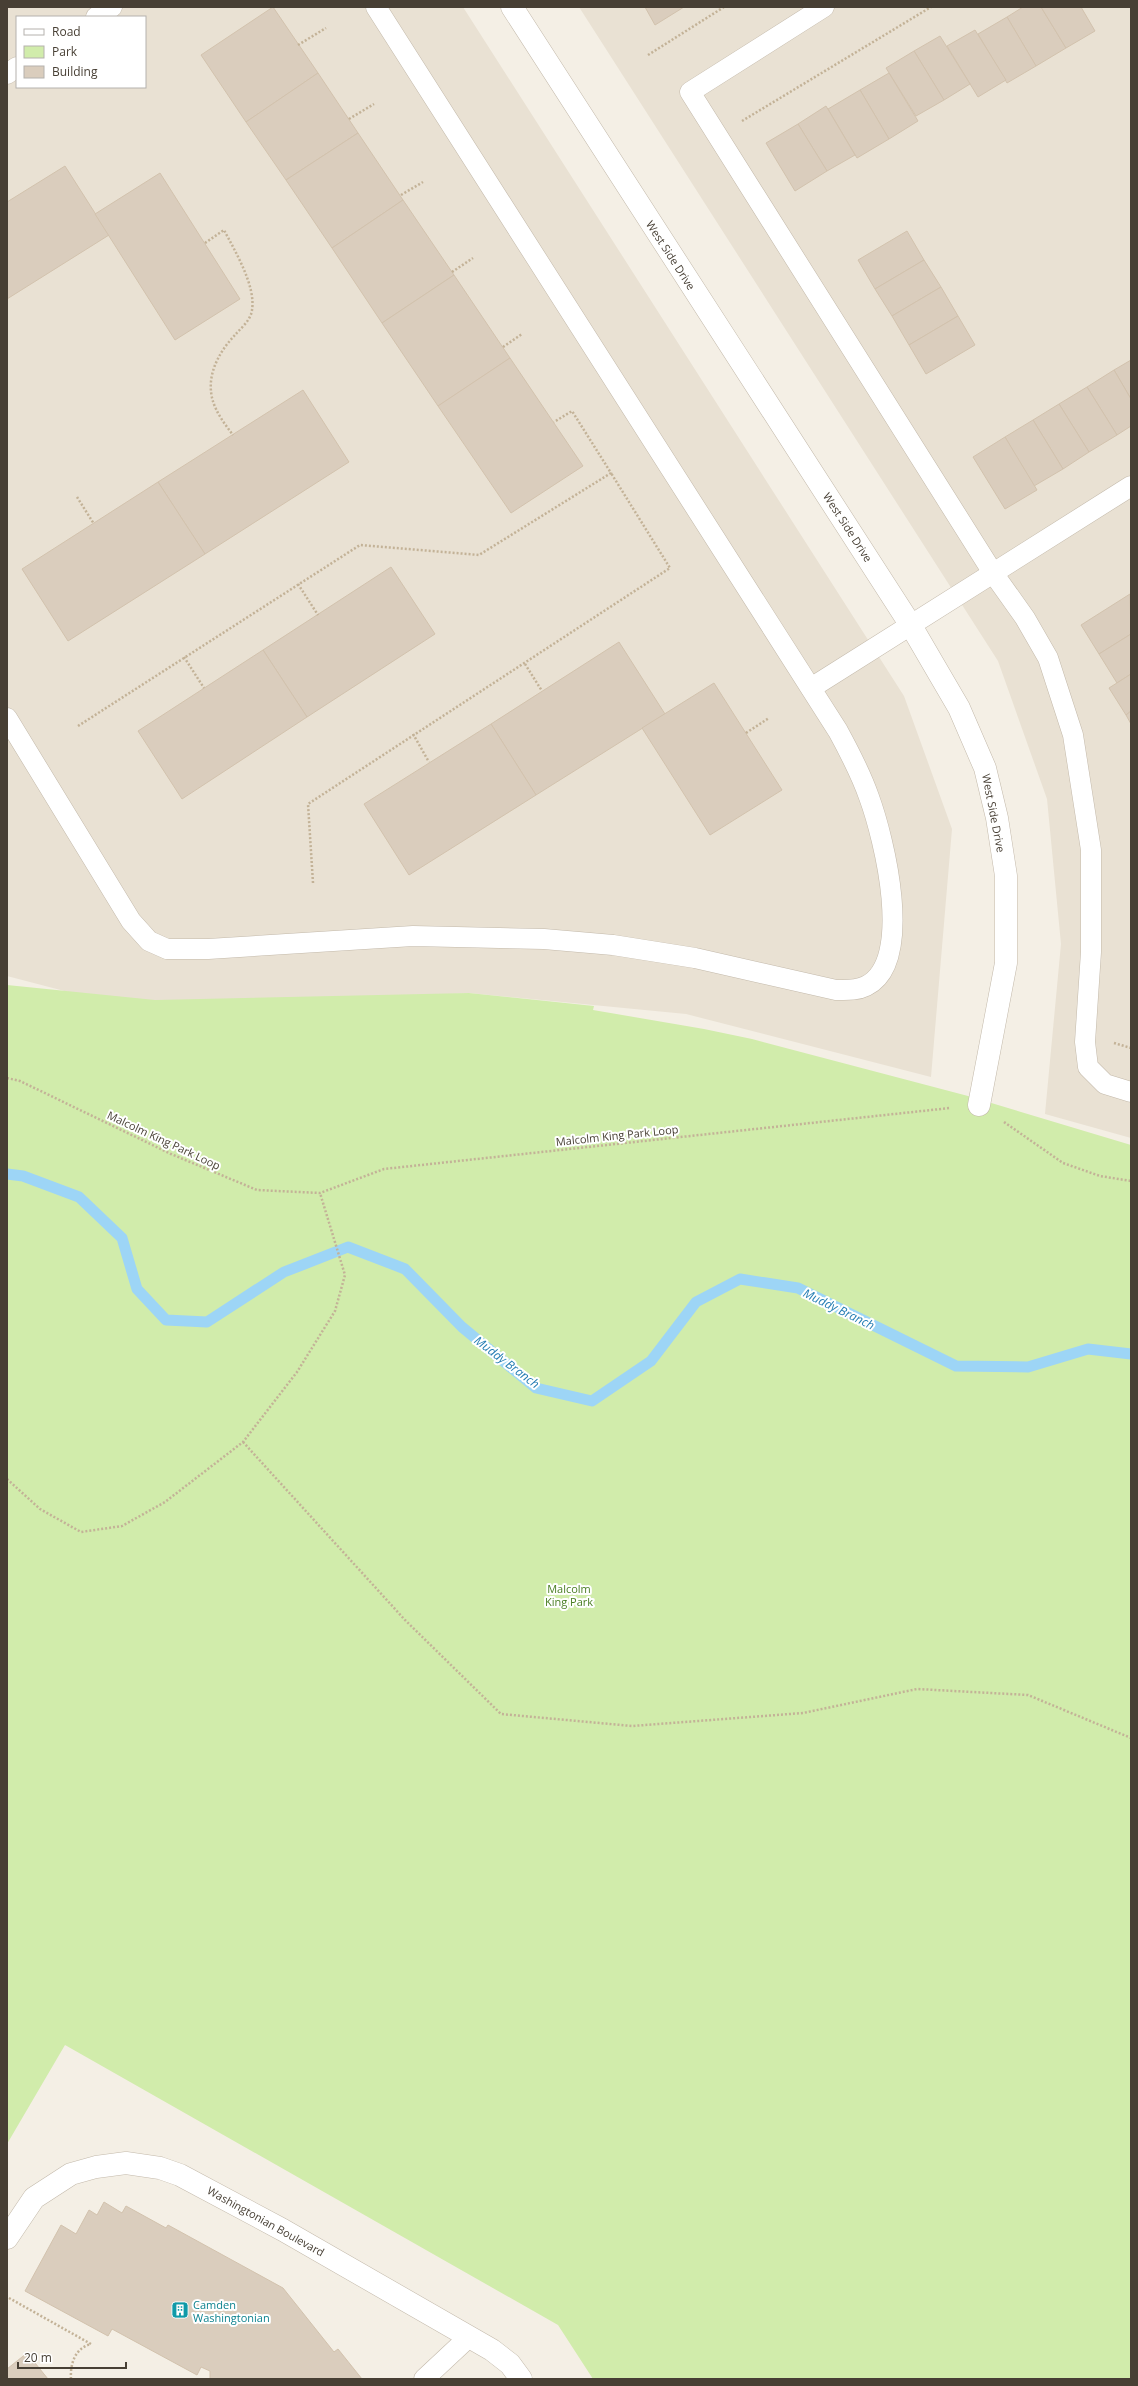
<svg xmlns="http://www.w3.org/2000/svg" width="1138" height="2386" font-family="'Open Sans',sans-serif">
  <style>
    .residential { fill: #e9e1d3; fill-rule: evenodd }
    .green { fill: #d1ecab }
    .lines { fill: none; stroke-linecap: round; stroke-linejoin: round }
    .stream { stroke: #9dd5f6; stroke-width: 11 }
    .building { fill: #dacdbd; stroke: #d2c2ad }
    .service-casing { stroke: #c3b9aa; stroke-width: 21 }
    .minor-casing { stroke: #c3b9aa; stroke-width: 23 }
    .path { stroke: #c3b297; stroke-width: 2.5; stroke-dasharray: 2 2; stroke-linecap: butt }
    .service { stroke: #fff; stroke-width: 20 }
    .minor { stroke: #fff; stroke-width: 22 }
    .labels { text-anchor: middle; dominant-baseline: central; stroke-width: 4; stroke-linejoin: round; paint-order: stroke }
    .street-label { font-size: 11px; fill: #473f34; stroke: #fff }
    .park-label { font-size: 11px; fill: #497e23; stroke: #fff }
    .culture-label { font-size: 11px; fill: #0d838f; stroke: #fff; text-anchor: start }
    .water-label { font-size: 12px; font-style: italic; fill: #247db3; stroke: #fff }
  </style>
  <rect width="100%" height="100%" fill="#f4efe5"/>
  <g class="residential">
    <path d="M7,7h456l441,689 48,133 -21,248 -245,-63 -217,-21 -332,17 -130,-34zM17,17h128v70h-128z"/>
    <path d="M579,7h552v1131l-86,-24 16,-170 -14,-145 -49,-138z"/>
  </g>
  <path class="green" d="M7,985l148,15 314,-7 125,13 -1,4 111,19 48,10 216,57 163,49v1234h-538l-35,-54 -493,-280 -58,99z"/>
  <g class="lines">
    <path class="stream" d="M7,1174l16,2 56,21 43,41 15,51 29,31 41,2 77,-50 64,-25 57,22 57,58 74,61 56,13 59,-40 45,-59 44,-23 58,9 158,78 72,1 60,-18 43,5"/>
  </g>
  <g class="building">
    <path d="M273,7l45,66 -72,49 -45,-67z"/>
    <path d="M645,7h39l-29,18z"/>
    <path d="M1023,7h18l25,41 -30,18 -29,-49z"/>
    <path d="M1041,7h40l14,24 -29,17z"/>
    <path d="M1007,17l29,49 -29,17 -29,-49z"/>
    <path d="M975,30l31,50 -28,17 -31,-51z"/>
    <path d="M940,36l30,48 -26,16 -30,-49z"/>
    <path d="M914,51l30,49 -28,16 -30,-48z"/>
    <path d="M318,73l40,60 -72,47 -40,-58z"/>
    <path d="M889,73l29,48 -29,18 -29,-49z"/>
    <path d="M860,90l29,49 -32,19 -29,-49z"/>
    <path d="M826,106l29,49 -28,16 -29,-47z"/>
    <path d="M798,124l29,47 -32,20 -29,-48z"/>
    <path d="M358,133l45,67 -71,48 -46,-68z"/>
    <path d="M65,166l44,69 -102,64v-97z"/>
    <path d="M160,173l80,126 -65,41 -80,-126z"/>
    <path d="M403,200l51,75 -72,48 -50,-75z"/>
    <path d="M907,231l17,29 -49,29 -17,-29z"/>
    <path d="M924,260l17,27 -49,29 -17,-27z"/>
    <path d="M454,275l56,83 -72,48 -56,-83z"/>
    <path d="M941,287l17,29 -49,29 -17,-29z"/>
    <path d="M958,316l17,29 -49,29 -17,-29z"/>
    <path d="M510,358l73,108 -72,47 -73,-107z"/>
    <path d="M1131,360v39l-17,-29z"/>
    <path d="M1114,370l17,29v27l-14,9 -30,-48z"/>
    <path d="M1087,387l30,48 -28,17 -30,-48z"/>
    <path d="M303,390l46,72 -144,92 -47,-72z"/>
    <path d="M1059,404l30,48 -26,17 -30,-49z"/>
    <path d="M1033,420l30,49 -29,17 -29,-49z"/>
    <path d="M1005,437l32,53 -32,19 -32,-52z"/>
    <path d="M158,482l47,72 -137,87 -46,-72z"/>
    <path d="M391,567l44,67 -128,83 -44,-67z"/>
    <path d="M1130,594l1,40 -32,20 -18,-29z"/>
    <path d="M1131,634v40l-14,9 -18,-29z"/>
    <path d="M619,642l46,72 -129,81 -45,-71z"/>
    <path d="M263,650l44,67 -125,82 -44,-68z"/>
    <path d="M1131,674v37l-5,4 -17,-27z"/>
    <path d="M714,683l68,107 -72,45 -68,-107z"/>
    <path d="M1131,711v13l-5,-9z"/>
    <path d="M491,724l45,71 -127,80 -45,-71z"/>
    <path d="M104,2202l18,11 4,-7 40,22 2,-3 115,63 51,64 4,-3 24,30h-152v-8l-9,-4 -4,8 -85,-46 -4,7 -83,-45 36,-66 15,9 13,-24 8,5z"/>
    <path d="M27,2353l21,26h-41v-10z"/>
  </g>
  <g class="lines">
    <g class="service-casing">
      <g id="service">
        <path d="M824,7l-134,85 303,481 32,45 23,40 25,77 18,115v102l-6,90 3,25 17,17 26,8"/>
        <path d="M96,17l16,-10"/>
        <path d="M7,74l10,-7"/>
        <path d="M811,688l320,-202"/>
        <path d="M7,718l124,203 18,20 18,8h41l205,-13 131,3 69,6 82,13 141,32c10,0 20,1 30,-4 49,-24 18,-148 3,-189 -8,-23 -19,-44 -31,-66l-462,-724"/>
        <path d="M424,2379l45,-42"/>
      </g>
    </g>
    <g class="minor-casing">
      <g id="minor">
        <path d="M512,7l398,617 49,84 26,60 12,50 9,58v87l-27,142"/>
        <path d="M7,2238l27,-40 37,-24 25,-7 30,-4 34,5 20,7 103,55 209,120 18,14 11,15"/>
      </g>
    </g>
    <g class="path">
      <path d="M298,45l28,-17"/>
      <path d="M648,55l76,-48"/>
      <path d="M349,119l25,-15"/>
      <path d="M742,121l189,-114"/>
      <path d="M401,195l22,-13"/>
      <path d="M205,243l19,-13c11,21 32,56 28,80 -1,10 -11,18 -17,25 -19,20 -32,47 -19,74 4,9 11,18 17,26"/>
      <path d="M452,272l21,-14"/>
      <path d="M503,347l19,-13"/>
      <path d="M77,497l17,27"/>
      <path d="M298,584l20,31"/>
      <path d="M184,657l20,31"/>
      <path d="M525,664l17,27"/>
      <path d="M78,726l282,-181 119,10 132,-82 -39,-62 -18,11"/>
      <path d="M746,733l23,-15"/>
      <path d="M413,734l16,28"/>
      <path d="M313,883l-5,-79 362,-236 -59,-95"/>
      <path d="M1114,1043l17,5"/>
      <path d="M7,1078l13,3 151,73 86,36 63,3 64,-24 566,-61"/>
      <path d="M1004,1122l59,41 37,13 31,5"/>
      <path d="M243,1442l162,178 96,94 131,12 171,-13 114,-24 111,6 103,43"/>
      <path d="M7,1479l33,30 41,23 41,-6 43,-24 78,-60 54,-70 38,-61 10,-36 -25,-82"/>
      <path d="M9,2298l82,46c-16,4 -21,20 -20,35"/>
    </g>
    <use href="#service" class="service"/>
    <use href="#minor" class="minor"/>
  </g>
  <defs>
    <g id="building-square" transform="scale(0.9)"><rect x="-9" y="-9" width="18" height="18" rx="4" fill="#0f9aa8" stroke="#fff"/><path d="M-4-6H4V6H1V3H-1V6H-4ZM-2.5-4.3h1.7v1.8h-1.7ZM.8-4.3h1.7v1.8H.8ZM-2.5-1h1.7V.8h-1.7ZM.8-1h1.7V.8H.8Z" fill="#fff"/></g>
  </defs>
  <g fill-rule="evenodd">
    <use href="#building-square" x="180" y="2310"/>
  </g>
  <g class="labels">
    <g class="street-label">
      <text transform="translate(671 255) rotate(57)">West Side Drive</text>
      <text transform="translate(848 527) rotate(57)">West Side Drive</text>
      <text transform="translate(994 813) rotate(79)">West Side Drive</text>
      <text transform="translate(617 1135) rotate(-6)">Malcolm King Park Loop</text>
      <text transform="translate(164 1140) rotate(25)">Malcolm King Park Loop</text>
      <text transform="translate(266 2221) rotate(29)">Washingtonian Boulevard</text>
    </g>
    <g class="park-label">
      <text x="569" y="1588">Malcolm<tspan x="569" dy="13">King Park</tspan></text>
    </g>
    <g class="culture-label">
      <text x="193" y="2304">Camden<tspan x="193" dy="13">Washingtonian</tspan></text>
    </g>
    <g class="water-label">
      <text transform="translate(839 1309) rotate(26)">Muddy Branch</text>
      <text transform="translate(507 1362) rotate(37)">Muddy Branch</text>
    </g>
  </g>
  <rect width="1138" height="2386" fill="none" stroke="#473f34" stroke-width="16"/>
  <rect x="16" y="16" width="130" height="72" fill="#ffffff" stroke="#b5b2ae"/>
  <rect x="24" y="29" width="20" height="6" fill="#ffffff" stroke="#b5b2ae"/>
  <text x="52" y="36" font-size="12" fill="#473f34">Road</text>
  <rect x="24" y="46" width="20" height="12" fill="#d1ecab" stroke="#b5b2ae"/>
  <text x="52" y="56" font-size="12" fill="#473f34">Park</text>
  <rect x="24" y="66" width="20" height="12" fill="#dacdbd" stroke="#b5b2ae"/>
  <text x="52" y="76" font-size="12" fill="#473f34">Building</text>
  <path d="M18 2362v6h108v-6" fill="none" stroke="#473f34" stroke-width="2"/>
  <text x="24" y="2362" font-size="12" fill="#473f34" stroke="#ffffff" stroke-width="3" paint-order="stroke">20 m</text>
</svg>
